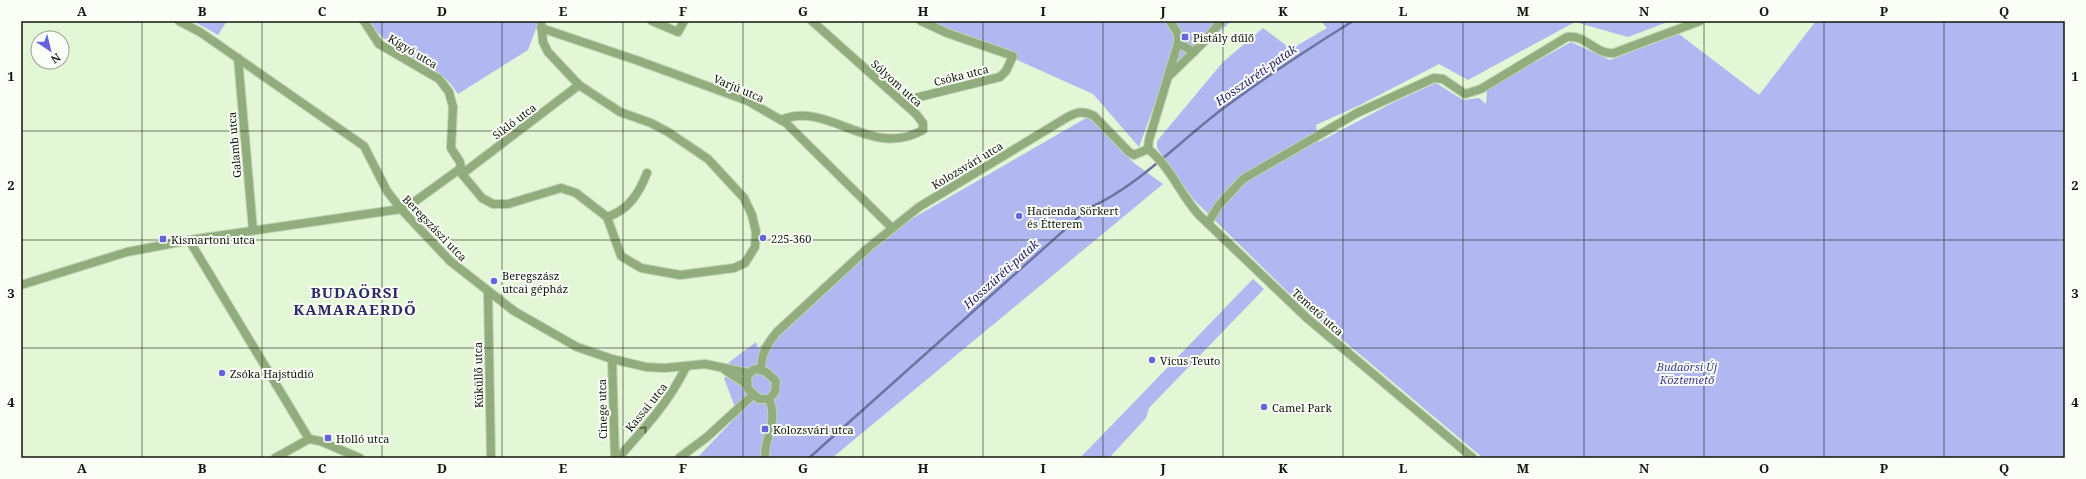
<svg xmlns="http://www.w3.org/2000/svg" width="2086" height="479" font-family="'Noto Serif',serif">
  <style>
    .green { fill: #b1b7f1 }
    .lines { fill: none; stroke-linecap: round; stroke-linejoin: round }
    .stream { stroke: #6d74a0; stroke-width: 2.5 }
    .street-casing { stroke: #c1d2b5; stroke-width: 10 }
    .street { stroke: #91ac7d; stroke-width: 8 }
    .oneway { stroke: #506244 }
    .grid { fill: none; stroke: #10170b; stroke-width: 1; stroke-opacity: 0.55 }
    .poi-dot { fill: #6464dd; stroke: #fafef7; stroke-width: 1.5 }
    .labels { text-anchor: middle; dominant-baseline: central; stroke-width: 4; stroke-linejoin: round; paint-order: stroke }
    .poi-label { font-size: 11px; fill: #10170b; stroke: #fafef7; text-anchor: start }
    .street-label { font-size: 11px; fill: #10170b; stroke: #fafef7 }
    .park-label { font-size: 11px; font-style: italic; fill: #404090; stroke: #fafef7 }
    .water-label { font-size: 12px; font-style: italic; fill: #251e6c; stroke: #fafef7 }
    .district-label { font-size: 15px; font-weight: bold; letter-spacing: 1px; fill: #2a2a65; stroke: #fafef7 }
    .neatline { fill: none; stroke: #10170b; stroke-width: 1.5 }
    .grid-label { font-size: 13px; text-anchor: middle; font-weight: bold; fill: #10170b }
  </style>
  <rect width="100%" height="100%" fill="#e3f6d5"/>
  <g class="green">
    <path d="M193,21h34l-9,14z"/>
    <path d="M370,21h169l-11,29 -70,44c-21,-36 -70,-38 -88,-73z"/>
    <path d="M917,21h314l-70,66 -22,60 -46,-53 -85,-38 -58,-20z"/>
    <path d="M1321,21h349l-42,16 -53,-15 -107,58 -29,-16 -79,41 -44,20 3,17 75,-40 42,-19 27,17 16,-2 7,6 1,-15 84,-47 39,18 69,-26 80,61 57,-74h249v437h-582l-183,-154 -106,-104 -37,-52v-7l66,-79 40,-34 28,21 36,-21z"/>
    <path d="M1086,118l7,2 41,43 29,21 -331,274h-135l41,-43 -14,-37 13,-11 -9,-4 28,-21 2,6 138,-120z"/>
    <path d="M1253,279l11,10 -115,119 -3,10 -37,40h-29z"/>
  </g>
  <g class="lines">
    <path class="stream" d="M809,458l280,-250c49,-22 90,-66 132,-98 43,-32 87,-61 132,-89"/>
    <g class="street-casing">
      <g id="street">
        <path d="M179,21l21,11 164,114 23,45 14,18 49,52 64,50 63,36 35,12 34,8 19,1 40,-4 44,9"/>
        <path d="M364,21l15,23 60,35 10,13 4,15 -2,41 9,14 2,12 20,24 11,6h15l53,-16 15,5 31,24 14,39 20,12 39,7 54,-7 11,-5 10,-16 1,-15 -4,-17 -8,-17 -36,-39 -40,-27 -17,-9 -31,-11 -41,-27 -31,-33 -5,-10 -2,-21"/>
        <path d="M652,21l26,11 6,-11"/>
        <path d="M541,28l98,33 109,40 38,22 106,105"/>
        <path d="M1178,43l16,9"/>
        <path d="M238,58l15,172"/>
        <path d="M1168,77l37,-36 16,-20"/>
        <path d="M904,103l7,-4 89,-22 6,-6 7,-15 -66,-23 -26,-12"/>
        <path d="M781,120c48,-20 89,40 142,10v-7l-7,-9 -104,-93"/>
        <path d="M1148,149c22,17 32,45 51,66l109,104 165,139"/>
        <path d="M1148,149l1,-9 29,-97v-9l-8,-13"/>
        <path d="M462,174l117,-89"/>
        <path d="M607,217c22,-7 32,-24 40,-44"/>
        <path d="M1208,223l11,-18 24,-26 114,-66 77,-35 9,1 22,15 16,-5 86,-52c19,-3 28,18 47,16l86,-32"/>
        <path d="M189,240l120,199"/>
        <path d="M21,285l106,-33 69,-13 205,-30 9,-4 51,-37"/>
        <path d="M488,293l3,165"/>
        <path d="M612,359l3,99"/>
        <path d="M757,369l9,3 10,9 -1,11 -6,7h-10l-11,-10 -1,-12 6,-7z"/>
        <path d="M725,370l21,14"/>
        <path d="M761,370c0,-16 6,-26 16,-38l91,-84 51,-41 147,-89c10,-6 17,-8 28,-2l35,36 5,3 14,-6"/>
        <path d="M275,458l34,-19 11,2 40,17"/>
        <path d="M618,458c26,-29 51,-56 68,-91"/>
        <path d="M679,458l28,-21 46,-42"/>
        <path d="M765,458c-1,-22 14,-35 4,-59"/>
      </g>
    </g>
    <use href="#street" class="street"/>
  </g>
  <defs><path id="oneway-chevron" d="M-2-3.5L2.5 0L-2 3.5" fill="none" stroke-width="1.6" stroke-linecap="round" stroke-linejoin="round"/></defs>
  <use class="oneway" href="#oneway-chevron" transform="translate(644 429) rotate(-49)"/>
  <path class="grid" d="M142,21v437M262,21v437M382,21v437M502,21v437M623,21v437M743,21v437M863,21v437M983,21v437M1103,21v437M1223,21v437M1343,21v437M1463,21v437M1584,21v437M1704,21v437M1824,21v437M1944,21v437M21,131h2044M21,240h2044M21,348h2044"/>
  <g class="poi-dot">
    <rect x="1181" y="33" width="8" height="8" rx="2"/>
    <circle cx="1019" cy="216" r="4"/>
    <circle cx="763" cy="238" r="4"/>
    <rect x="159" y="235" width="8" height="8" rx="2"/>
    <circle cx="494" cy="281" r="4"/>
    <circle cx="1152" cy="360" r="4"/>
    <circle cx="222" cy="373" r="4"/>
    <circle cx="1264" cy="407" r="4"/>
    <rect x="761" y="425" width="8" height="8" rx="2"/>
    <rect x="324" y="434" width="8" height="8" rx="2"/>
  </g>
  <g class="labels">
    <g class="poi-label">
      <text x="1193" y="37">Pistály dűlő</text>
      <text x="1027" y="210">Hacienda Sörkert<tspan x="1027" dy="13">és Étterem</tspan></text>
      <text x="771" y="238">225-360</text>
      <text x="171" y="239">Kismartoni utca</text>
      <text x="502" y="275">Beregszász<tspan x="502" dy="13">utcai gépház</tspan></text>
      <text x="1160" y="360">Vicus Teuto</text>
      <text x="230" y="373">Zsóka Hajstúdió</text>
      <text x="1272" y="407">Camel Park</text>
      <text x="773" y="429">Kolozsvári utca</text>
      <text x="336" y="438">Holló utca</text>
    </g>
    <g class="street-label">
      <text transform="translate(413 51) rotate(31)">Kígyó utca</text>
      <text transform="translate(961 75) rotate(-14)">Csóka utca</text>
      <text transform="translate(897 83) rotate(42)">Sólyom utca</text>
      <text transform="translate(739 88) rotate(23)">Varjú utca</text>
      <text transform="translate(514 121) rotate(-37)">Sikló utca</text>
      <text transform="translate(234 145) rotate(-95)">Galamb utca</text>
      <text transform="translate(967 165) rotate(-31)">Kolozsvári utca</text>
      <text transform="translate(435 228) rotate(46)">Beregszászi utca</text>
      <text transform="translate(1318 312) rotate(42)">Temető utca</text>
      <text transform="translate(478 375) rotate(-91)">Küküllő utca</text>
      <text transform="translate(646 407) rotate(-51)">Kassai utca</text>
      <text transform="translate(602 409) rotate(-91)">Cinege utca</text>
    </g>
    <g class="park-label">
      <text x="1687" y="366">Budaörsi Új<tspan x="1687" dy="13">Köztemető</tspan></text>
    </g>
    <g class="water-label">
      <text transform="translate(1256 75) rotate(-35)">Hosszúréti-patak</text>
      <text transform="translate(1001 274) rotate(-42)">Hosszúréti-patak</text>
    </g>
    <g class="district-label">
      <text x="355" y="292">BUDAÖRSI<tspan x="355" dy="17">KAMARAERDŐ</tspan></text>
    </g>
  </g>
  <rect width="2086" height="479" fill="none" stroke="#fafef7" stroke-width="44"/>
  <g transform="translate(50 50) rotate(145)"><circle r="19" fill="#fafef7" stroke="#9ca299"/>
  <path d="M0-3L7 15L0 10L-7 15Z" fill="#6464dd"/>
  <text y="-6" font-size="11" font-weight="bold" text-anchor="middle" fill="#10170b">N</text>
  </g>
  <rect x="22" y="22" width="2042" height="435" class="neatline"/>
  <g class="grid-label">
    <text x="82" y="16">A</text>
    <text x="202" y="16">B</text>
    <text x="322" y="16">C</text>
    <text x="442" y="16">D</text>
    <text x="563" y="16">E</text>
    <text x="683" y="16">F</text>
    <text x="803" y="16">G</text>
    <text x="923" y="16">H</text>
    <text x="1043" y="16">I</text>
    <text x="1163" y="16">J</text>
    <text x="1283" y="16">K</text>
    <text x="1403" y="16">L</text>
    <text x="1523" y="16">M</text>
    <text x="1644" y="16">N</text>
    <text x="1764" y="16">O</text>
    <text x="1884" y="16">P</text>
    <text x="2004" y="16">Q</text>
    <text x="11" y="81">1</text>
    <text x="2075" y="81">1</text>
    <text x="11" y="190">2</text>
    <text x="2075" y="190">2</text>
    <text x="11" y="298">3</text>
    <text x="2075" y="298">3</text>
    <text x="11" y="407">4</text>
    <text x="2075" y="407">4</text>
    <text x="82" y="473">A</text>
    <text x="202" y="473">B</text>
    <text x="322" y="473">C</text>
    <text x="442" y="473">D</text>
    <text x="563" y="473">E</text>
    <text x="683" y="473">F</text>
    <text x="803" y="473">G</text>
    <text x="923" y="473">H</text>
    <text x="1043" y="473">I</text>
    <text x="1163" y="473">J</text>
    <text x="1283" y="473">K</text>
    <text x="1403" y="473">L</text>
    <text x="1523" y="473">M</text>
    <text x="1644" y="473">N</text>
    <text x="1764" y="473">O</text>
    <text x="1884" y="473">P</text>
    <text x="2004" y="473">Q</text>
  </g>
</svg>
